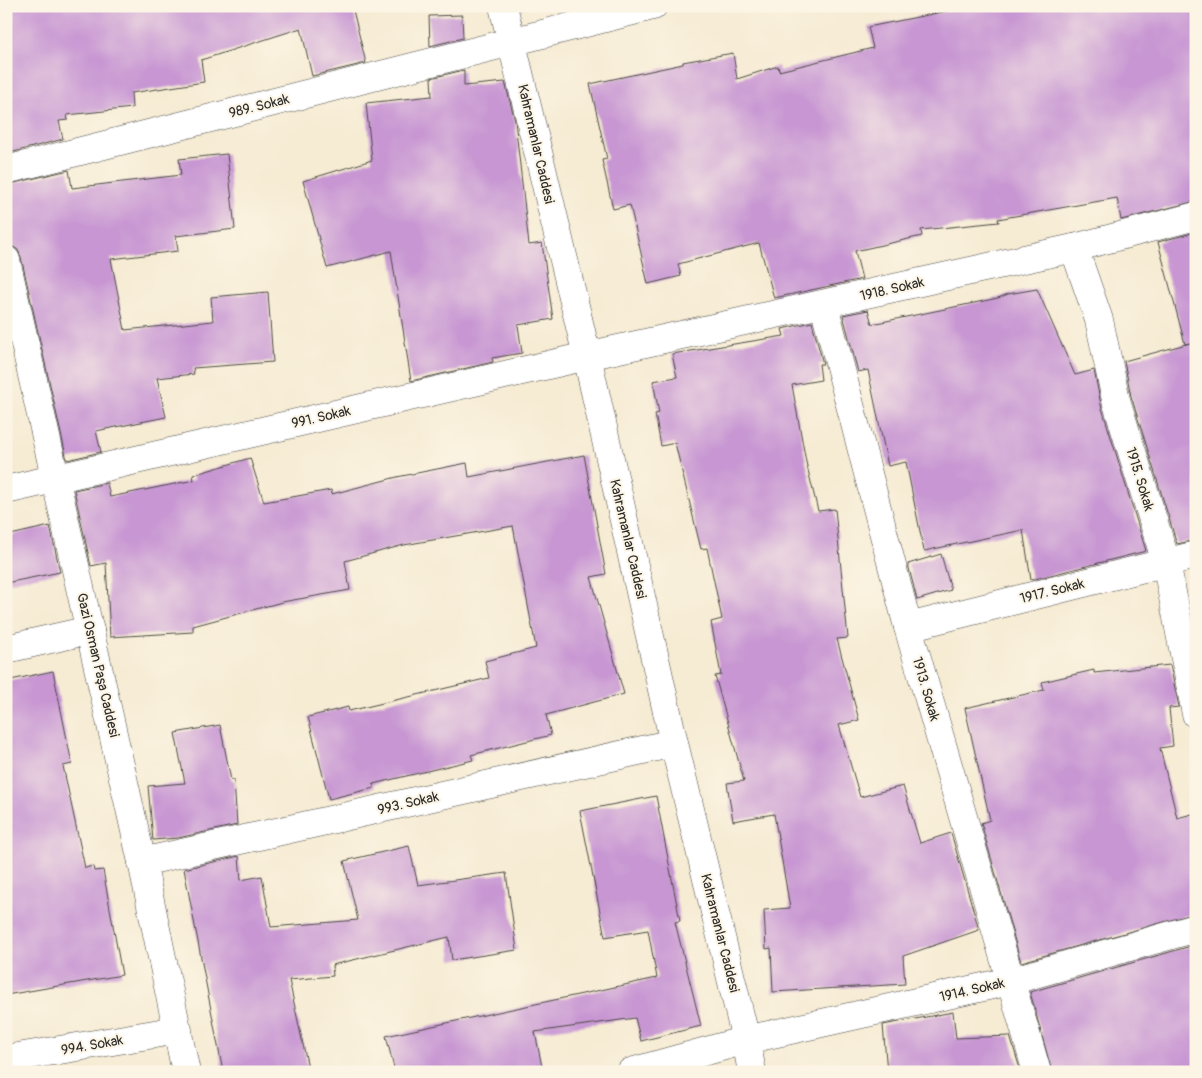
<svg xmlns="http://www.w3.org/2000/svg" width="1202" height="1078" font-family="Pangolin,sans-serif">
  <style>
    .building { fill: #c897d3 }
    .lines { fill: none; stroke-linecap: round; stroke-linejoin: round }
    .minor-casing { stroke: #494844; stroke-width: 29 }
    .tertiary-casing { stroke: #494844; stroke-width: 29 }
    .minor { stroke: #fff; stroke-width: 28 }
    .tertiary { stroke: #fff; stroke-width: 28 }
    .labels { text-anchor: middle; dominant-baseline: central; stroke-width: 4; stroke-linejoin: round; paint-order: stroke }
    .street-label { font-size: 14px; fill: #2b2b2b; stroke: #fcf5e5 }
  </style>
  <rect width="100%" height="100%" fill="#fcf5e5"/>
  <filter id="ink" filterUnits="userSpaceOnUse"><feTurbulence type="fractalNoise" baseFrequency=".02" numOctaves="2"/><feDisplacementMap in="SourceGraphic" scale="10" xChannelSelector="R" yChannelSelector="G"/><feConvolveMatrix kernelMatrix="1 2 1 2 8 2 1 2 1" color-interpolation-filters="sRGB"/></filter>
  <filter id="wash" filterUnits="userSpaceOnUse"><feTurbulence type="fractalNoise" baseFrequency=".0096" numOctaves="4" result="noise"/><feDisplacementMap in="SourceGraphic" scale="20" xChannelSelector="R" yChannelSelector="G"/><feGaussianBlur stdDeviation="1.12" result="paint"/><feColorMatrix in="noise" values="0 0 0 0 0 0 0 0 0 0 0 0 0 0 0 0 0 1.4 0 .05"/><feComposite in="paint" operator="in"/></filter>
  <g filter="url(#wash)">
    <rect width="100%" height="100%" fill="#f6ebd3"/>
    <g id="blocks">
      <g class="building">
        <path d="M6,6h346l14,57 -54,13 -11,-48 -100,32 3,22 -73,11 1,15 -65,7 1,5 -9,1 4,18 -57,15z"/>
        <path d="M972,6h224v195l-75,19 -4,-22 -119,21 1,3 -78,8 1,6 -67,15 7,28 -88,19 -15,-55 -81,21 3,12 -33,8 -18,-79 -17,4 -11,-49 5,-1 -17,-75 93,-20v-2l50,-9 4,26 41,-13 1,5 94,-23 -5,-21z"/>
        <path d="M462,15l1,23 -33,8 -1,-30z"/>
        <path d="M464,70v16l41,-4 10,39 14,124 13,-2 11,76 -35,6 4,28 -30,5 1,4 -82,19 -20,-130 -64,17 -24,-87 69,-21 -6,-57 66,-7 -1,-18z"/>
        <path d="M227,154l8,75 -59,7 2,15 -67,8 14,71 88,-9 -2,-24 57,-5 5,70 -80,6 1,6 -37,4 9,39 -70,14 5,21 -34,8 -46,-203 -3,-7 -7,-5 -5,-24v-36l63,-15 3,18 109,-13 -2,-16z"/>
        <path d="M1196,232v308l-19,4 -46,-148 -7,-35 66,-18 -5,1 -27,-102z"/>
        <path d="M1037,289l38,86 19,-5 7,35 45,146 -115,29 -8,-50 -99,21 -18,-89 -18,4 -20,-96 -10,2 -15,-57 25,-5 4,14 126,-26 10,-4z"/>
        <path d="M812,322l11,42h-4l2,16 -29,5 14,77 12,49 17,-2 13,129 -11,1 22,81 -20,5 21,72 43,-11 17,57 31,-10 28,97 -76,26 2,28 -132,8 -2,-44 -5,1 -2,-39 26,-2 -16,-94 -41,7 -6,-38 17,-2 -29,-105 6,-1 -10,-53 11,-3 -15,-71 -6,1 -26,-106 -14,3 -6,-32 4,-1 -6,-32 24,-4 -5,-23 112,-18 -2,-7z"/>
        <path d="M584,455l22,119 -15,3 33,117 -78,21 5,20 -80,20 2,5 -100,24 1,4 -45,11 -21,-82 40,-10 1,4 140,-33 -4,-17 51,-13 -23,-122 -109,19 -59,16 5,29 -68,12 -89,24v6l-83,5 -4,-74 -15,3 -17,-76 33,-7 3,14 84,-17 -1,-5 57,-17 14,44 67,-12 1,4 65,-17 70,-14 2,14z"/>
        <path d="M50,526l10,46 -54,11v-47z"/>
        <path d="M941,554l10,36 -34,10 -9,-36z"/>
        <path d="M1170,665l9,42 -10,1 4,38 -13,2 17,70 19,-5v100l-175,49 -40,-139 9,-3 -25,-112 79,-18 -2,-8 52,-12v3z"/>
        <path d="M53,671l19,93 -9,2 22,102 8,-2 1,5 9,-1 19,105 -116,20v-314z"/>
        <path d="M220,725l11,55h3l3,45 -59,13 -25,2 -5,-54 37,-3 -10,-50z"/>
        <path d="M656,796l24,125 -5,1 26,104 -60,15 -6,-23 -100,14 8,40h-148l-9,-36 271,-58 -9,-48 -43,7 -25,-126z"/>
        <path d="M409,846l9,39 88,-12 11,77 -65,10 -3,-23 -117,28 1,11 -44,4 20,92h-86l-39,-203 55,-13 2,24 21,-4 9,51 87,-7 -14,-59z"/>
        <path d="M1191,946l5,18v108h-144l-22,-80z"/>
        <path d="M953,1012l3,26 54,-2 10,33 -133,3 -4,-47z"/>
      </g>
    </g>
  </g>
  <g filter="url(#ink)">
    <use href="#blocks" fill-opacity="0" stroke="#494844" stroke-width="1"/>
    <g class="lines">
      <g class="minor-casing">
        <g id="minor">
          <path d="M6,170l647,-164"/>
          <path d="M1074,248l25,72 17,80 50,162 30,152"/>
          <path d="M6,260l136,602 44,210"/>
          <path d="M824,305l84,322 129,445"/>
          <path d="M6,490l581,-134 487,-108 122,-32"/>
          <path d="M908,627l288,-72"/>
          <path d="M6,649l84,-19"/>
          <path d="M142,862l532,-119"/>
          <path d="M6,1059l172,-29"/>
          <path d="M631,1072l115,-32 264,-59 186,-53"/>
        </g>
      </g>
      <g class="tertiary-casing">
        <path id="tertiary" d="M503,6l84,350 87,387 72,297 6,32"/>
      </g>
      <use href="#minor" class="minor"/>
      <use href="#tertiary" class="tertiary"/>
    </g>
  </g>
  <g class="labels">
    <g class="street-label">
      <text transform="translate(259 106) rotate(-14)">989. Sokak</text>
      <text transform="translate(536 144) rotate(77)">Kahramanlar Caddesi</text>
      <text transform="translate(892 289) rotate(-13)">1918. Sokak</text>
      <text transform="translate(321 417) rotate(-13)">991. Sokak</text>
      <text transform="translate(1140 479) rotate(73)">1915. Sokak</text>
      <text transform="translate(628 539) rotate(77)">Kahramanlar Caddesi</text>
      <text transform="translate(1052 591) rotate(-14)">1917. Sokak</text>
      <text transform="translate(98 665) rotate(77)">Gazi Osman Paşa Caddesi</text>
      <text transform="translate(926 689) rotate(74)">1913. Sokak</text>
      <text transform="translate(408 803) rotate(-13)">993. Sokak</text>
      <text transform="translate(720 933) rotate(76)">Kahramanlar Caddesi</text>
      <text transform="translate(972 990) rotate(-13)">1914. Sokak</text>
      <text transform="translate(92 1045) rotate(-10)">994. Sokak</text>
    </g>
  </g>
  <rect width="1202" height="1078" fill="none" stroke="#fcf5e5" stroke-width="25"/>
</svg>
